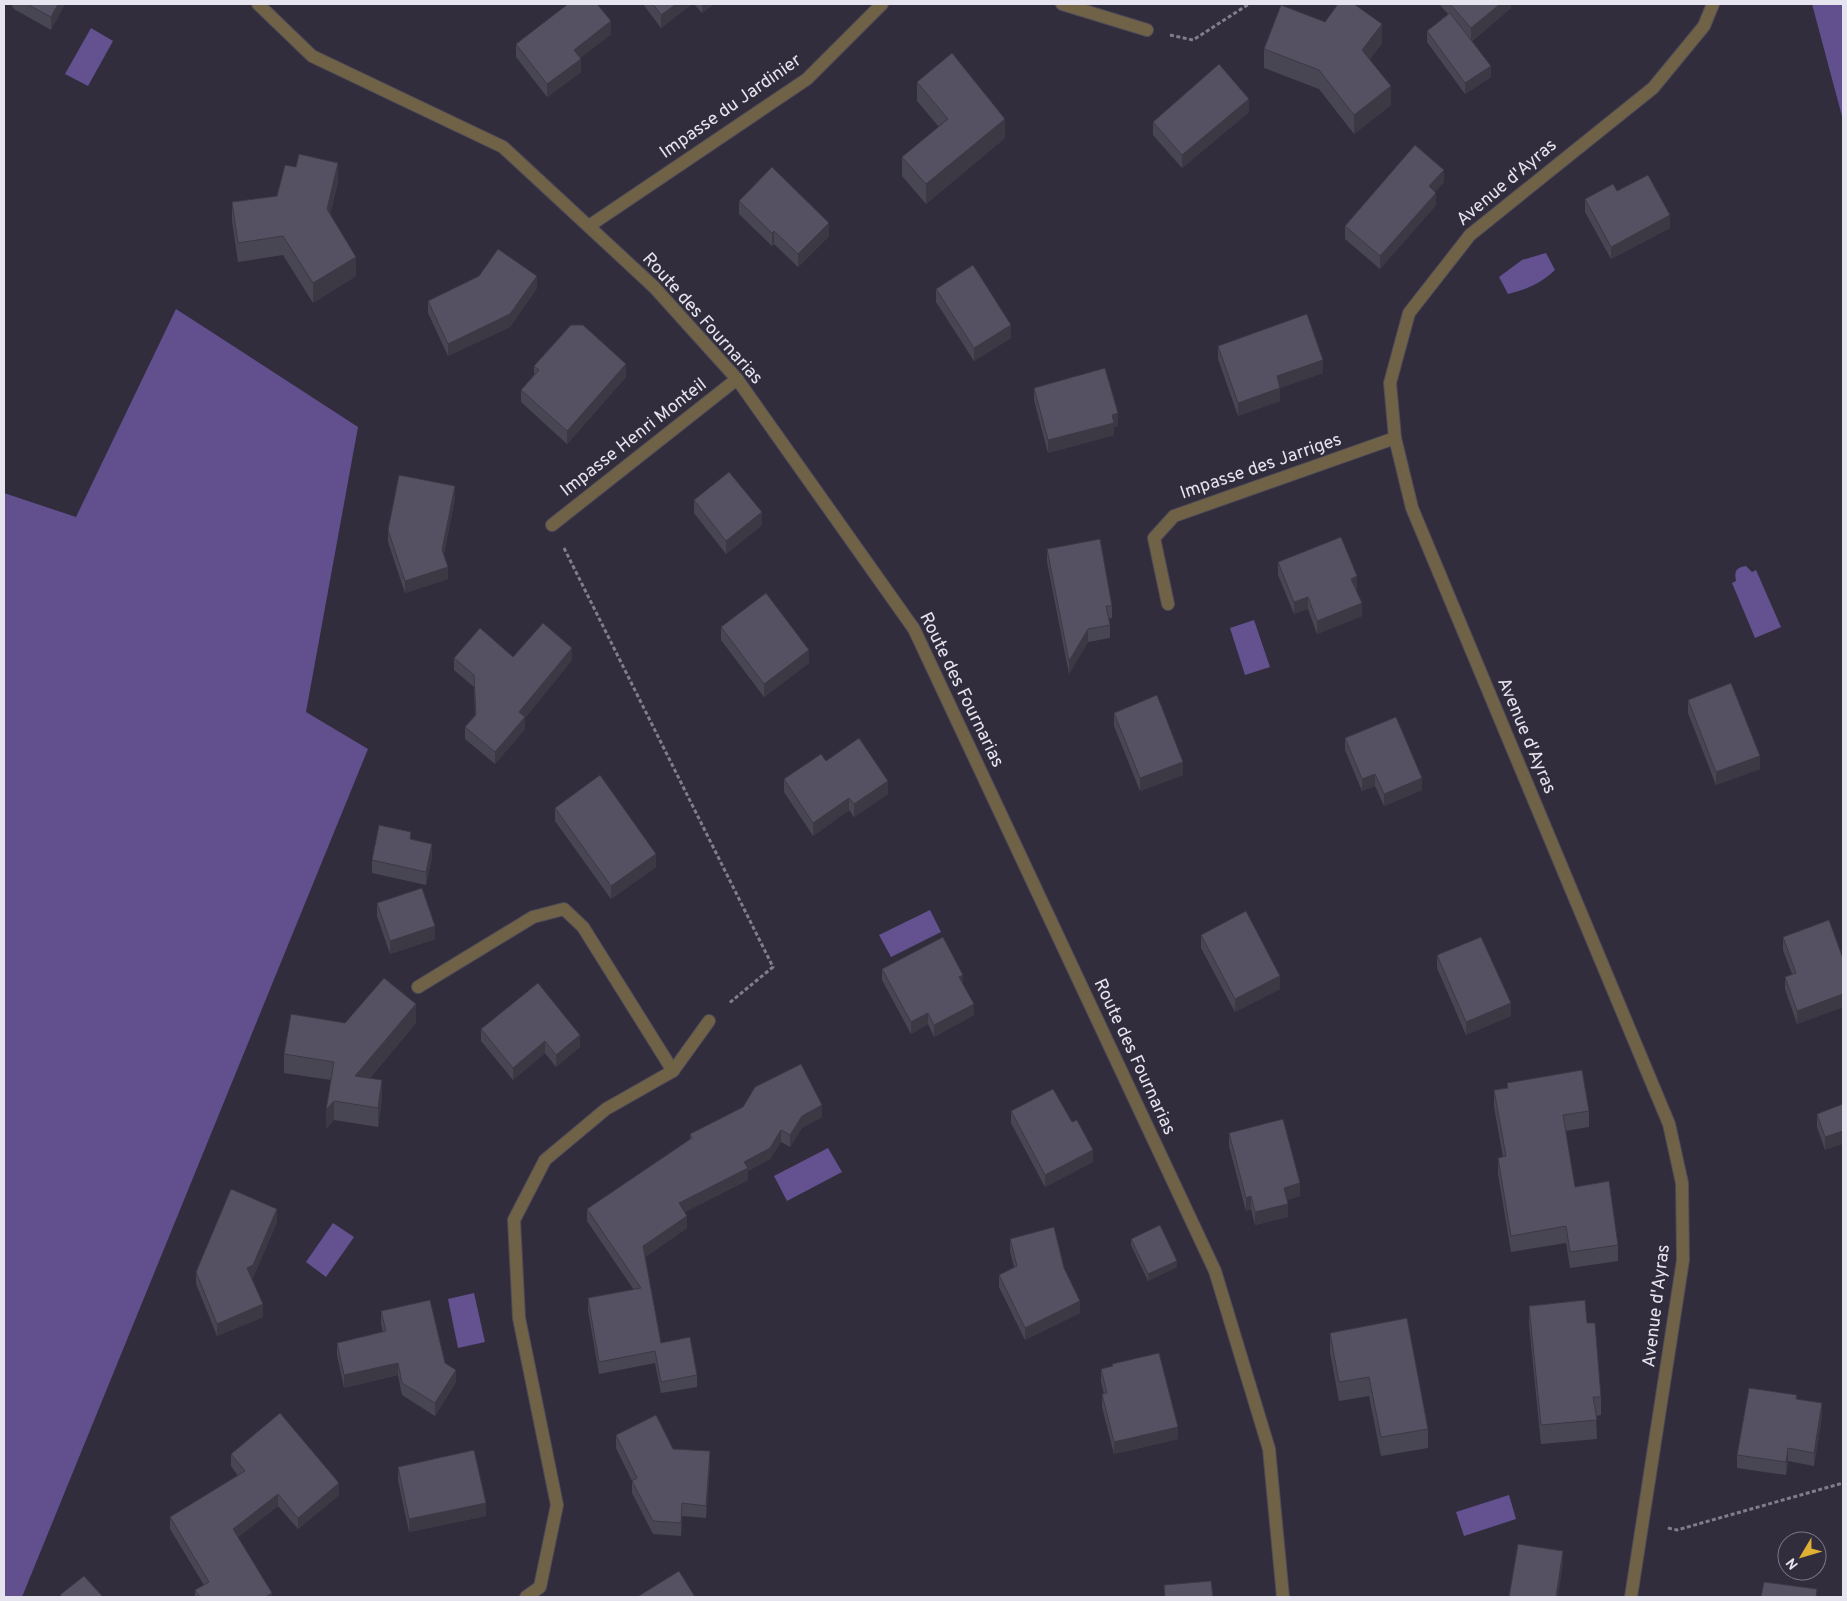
<svg xmlns="http://www.w3.org/2000/svg" width="1847" height="1601" font-family="Overpass,sans-serif">
  <style>
    .forest { fill: #614f8e }
    .water { fill: #635190 }
    .lines { fill: none; stroke-linecap: round; stroke-linejoin: round }
    .lane-casing { stroke: #4e4a59; stroke-width: 14 }
    .street-casing { stroke: #4e4a59; stroke-width: 14 }
    .path { stroke: #817e8b; stroke-width: 3; stroke-dasharray: 4 2.5; stroke-linecap: butt }
    .lane { stroke: #6f6246; stroke-width: 12 }
    .street { stroke: #6f6246; stroke-width: 12 }
    .wall { fill: #494654 }
    .shaded-wall { fill: #3c3945 }
    .building { fill: #555162; stroke: #3c3945 }
    .labels { text-anchor: middle; dominant-baseline: central; stroke-width: 4; stroke-linejoin: round; paint-order: stroke }
    .street-label { font-size: 18px; fill: #e6e4ee; stroke: #312d3d }
  </style>
  <rect width="100%" height="100%" fill="#312d3d"/>
  <g class="forest">
    <path d="M1812,4h31v116z"/>
    <path d="M176,309l182,118 -52,285 62,37 -346,848h-18v-1104l72,24z"/>
  </g>
  <g class="water">
    <path d="M91,28l22,13 -25,45 -23,-12z"/>
    <path d="M1546,253l9,17c-14,13 -29,20 -47,24l-9,-17 23,-17z"/>
    <path d="M1746,566l6,6 4,-2 25,57 -26,11 -23,-55 4,-2c-2,-9 0,-14 10,-15z"/>
    <path d="M1254,620l16,47 -25,8 -15,-47z"/>
    <path d="M930,910l11,22 -50,25 -12,-22z"/>
    <path d="M828,1148l14,24 -55,29 -13,-25z"/>
    <path d="M333,1223l21,14 -28,40 -20,-15z"/>
    <path d="M474,1293l11,49 -27,6 -10,-49z"/>
    <path d="M1509,1495l7,24 -52,17 -8,-24z"/>
  </g>
  <g class="lines">
    <g class="lane-casing">
      <g id="lane">
        <path d="M1168,604l-14,-66 20,-22 221,-78"/>
        <path d="M418,987l115,-70 31,-8 19,18 90,144"/>
      </g>
    </g>
    <g class="street-casing">
      <g id="street">
        <path d="M258,4l54,52 191,91 151,140 83,92 177,250 301,642 54,178 14,148"/>
        <path d="M1062,4l85,26"/>
        <path d="M589,226l218,-147 75,-75"/>
        <path d="M552,525l185,-146"/>
        <path d="M526,1597l14,-10 17,-82 -38,-187 -5,-98 31,-60 61,-51 67,-38 36,-50"/>
        <path d="M1631,1597l52,-337 -1,-77 -13,-59 -257,-616 -17,-70 -5,-55 19,-70 61,-78 183,-147 51,-62 9,-22"/>
      </g>
    </g>
    <g class="path">
      <path d="M1170,35l23,5 56,-36"/>
      <path d="M564,548l209,419 -45,37"/>
      <path d="M1668,1528l9,2 166,-47"/>
    </g>
    <use href="#lane" class="lane"/>
    <use href="#street" class="street"/>
  </g>
  <g class="wall">
    <path d="M11,4h54l-14,26 -37,-21z"/>
    <path d="M643,4h49l-31,24z"/>
    <path d="M694,4h20l-12,9z"/>
    <path d="M1439,4h72v4l-39,33 19,36 -26,17 -38,-52v-11l21,-17z"/>
    <path d="M611,34l-31,24 1,14 -34,25 -31,-40v-13z"/>
    <path d="M1382,43l-12,16 21,46 -37,29 -35,-45 -55,-21v-19z"/>
    <path d="M917,82l88,56 -79,66 -24,-28v-19l37,-30 -22,-26z"/>
    <path d="M1249,112l-67,56 -29,-33v-13z"/>
    <path d="M338,182l-8,32 26,62 -43,27 -30,-48 -45,7 -6,-41v-19l45,-6z"/>
    <path d="M1444,182l-9,10 1,13 -56,64 -35,-30v-13z"/>
    <path d="M1617,191l53,37 -59,31 -26,-47v-13z"/>
    <path d="M739,201l90,35 -31,31 -24,-23 -2,2 -33,-32z"/>
    <path d="M537,288l-27,39 -62,29 -20,-43v-12z"/>
    <path d="M936,289l75,49 -37,23 -38,-59z"/>
    <path d="M1218,346l105,27 -43,15v13l-42,15 -20,-57z"/>
    <path d="M534,366l92,11 -59,67 -46,-42v-12l13,-15z"/>
    <path d="M1034,388l84,38 -4,1v8l-66,18 -14,-53z"/>
    <path d="M455,498l-11,56 4,25 -43,14 -17,-51v-12z"/>
    <path d="M694,500l68,25 -36,29 -32,-41z"/>
    <path d="M1047,549l65,57v12l-3,1 1,6v13l-22,4 -19,32 -22,-112z"/>
    <path d="M1278,562l79,27h-1l6,27 -45,18 -9,-25 -14,5 -16,-39z"/>
    <path d="M721,627l88,36 -45,34 -43,-57z"/>
    <path d="M513,657l59,3 -47,58v11l-30,35 -30,-25v-12l10,-12 -1,-28 -20,-17v-12z"/>
    <path d="M1688,700l72,69 -44,16 -28,-72z"/>
    <path d="M1114,713l69,62 -43,16 -26,-65z"/>
    <path d="M1345,738l77,52 -38,16 -9,-20 -13,5 -17,-41z"/>
    <path d="M826,761l62,33 -34,23 -5,-7 -36,26 -29,-44v-13z"/>
    <path d="M555,808l101,59 -45,32 -56,-78z"/>
    <path d="M411,839l21,18 -6,28 -54,-12v-13z"/>
    <path d="M377,903l58,36 -45,15 -13,-38z"/>
    <path d="M1201,935l79,54 -45,23 -34,-64z"/>
    <path d="M1783,937l59,19h1v51l-46,17 -12,-35v-12l7,-3 -9,-24z"/>
    <path d="M1437,955l74,61 -45,19 -29,-67z"/>
    <path d="M882,969l81,15 11,31 -40,22 -6,-13 -17,10 -29,-54z"/>
    <path d="M345,1023h71l-46,55 12,21 -4,28 -44,-7 -8,9 5,-49 -47,-7v-19z"/>
    <path d="M481,1029l99,18 -24,20 -11,-14 -32,27 -32,-39z"/>
    <path d="M1507,1083l82,28v16l-24,4 10,56 43,58v16l-48,7 -4,-25 -55,9 -13,-78v-16l5,-1 -9,-50v-17l13,-2z"/>
    <path d="M1843,1104l-18,46 -8,-23v-13z"/>
    <path d="M1011,1111l82,51 -48,25 -34,-64z"/>
    <path d="M822,1117l-20,11 -12,19 -9,-5 -11,17 -22,12v9l-63,32 2,16 -42,29 16,86 36,32v12l-36,6 -6,-30 -56,11 -11,-64v-12l46,-8 -47,-69v-12l103,-70v-5z"/>
    <path d="M1229,1133l71,63 -13,4 1,17 -33,8 -4,-16 -5,2 -17,-65z"/>
    <path d="M277,1222l-24,56 -2,1 12,38 -46,19 -21,-52v-12z"/>
    <path d="M1010,1239l70,74 -55,27 -26,-53v-12l15,-8 -4,-16z"/>
    <path d="M1131,1239l46,28 -29,14 -17,-36z"/>
    <path d="M1529,1306l58,17 14,74v18l-5,1 1,23 -56,5 -12,-120z"/>
    <path d="M381,1311l64,52 11,19 -21,34 -33,-21 -4,-20 -54,13 -7,-33v-12l46,-11 -2,-8z"/>
    <path d="M1330,1333l98,96v19l-47,8 -12,-60 -30,5 -9,-49z"/>
    <path d="M1112,1364l66,75 -64,15 -12,-47v-13h2l-3,-12v-13l11,-3z"/>
    <path d="M1797,1399l25,17 -8,50 -26,-5 -2,14 -49,-7v-13z"/>
    <path d="M616,1435l57,14 37,15 -4,54 -24,-2 -1,20 -28,-2 -21,-41v-12l-16,-33z"/>
    <path d="M231,1454l108,41 -41,34 -20,-23 -40,31 34,60h-77v-7l9,-5 -34,-56v-12l68,-41 -7,-10z"/>
    <path d="M398,1467l88,49 -77,16 -11,-52z"/>
  </g>
  <g class="shaded-wall">
    <path d="M58,4h7l-14,26v-13z"/>
    <path d="M676,4h16l-31,24v-13z"/>
    <path d="M702,4h12l-12,9z"/>
    <path d="M1500,4h11v4l-40,33v-13z"/>
    <path d="M611,21v13l-37,29v-13z"/>
    <path d="M1382,24v19l-20,26v-19z"/>
    <path d="M581,59v13l-34,25v-13z"/>
    <path d="M1491,66v11l-26,17v-11z"/>
    <path d="M1391,86v19l-37,29v-19z"/>
    <path d="M1249,99v13l-67,56v-13z"/>
    <path d="M1005,119v19l-79,66v-20z"/>
    <path d="M338,163v19l-11,46v-19z"/>
    <path d="M1444,170v12l-15,17v-13z"/>
    <path d="M1436,193v12l-56,64v-13z"/>
    <path d="M1670,215v13l-59,31v-12z"/>
    <path d="M829,223v13l-31,31v-13z"/>
    <path d="M774,231v13l-2,2v-13z"/>
    <path d="M356,257v19l-43,27v-20z"/>
    <path d="M537,276v12l-27,39 -62,29v-12z"/>
    <path d="M1011,325v13l-37,23v-13z"/>
    <path d="M1323,360v13l-46,16v-13z"/>
    <path d="M626,364v13l-59,67v-13z"/>
    <path d="M1280,388v13l-42,15v-13z"/>
    <path d="M1118,413v13l-4,1v8l-66,18v-13l64,-25z"/>
    <path d="M455,486v12l-13,64v-12z"/>
    <path d="M762,512v13l-36,29v-13z"/>
    <path d="M448,567v12l-43,14v-12z"/>
    <path d="M1357,576v13l-6,3v-13z"/>
    <path d="M1308,597v12l-14,5v-12z"/>
    <path d="M1362,603v13l-45,18v-13z"/>
    <path d="M1088,629v13l-19,32v-13z"/>
    <path d="M572,648v12l-47,58v11l-30,35v-12l24,-40z"/>
    <path d="M809,650v13l-45,34v-13z"/>
    <path d="M1760,756v13l-44,16v-13z"/>
    <path d="M1183,762v13l-43,16v-13z"/>
    <path d="M1375,774v12l-13,5v-12z"/>
    <path d="M1422,778v12l-38,16v-12z"/>
    <path d="M888,781v13l-34,23v-13z"/>
    <path d="M849,798v12l-36,26v-13z"/>
    <path d="M432,844v13l-6,28v-13z"/>
    <path d="M656,854v13l-45,32v-13z"/>
    <path d="M435,926v13l-45,15v-13z"/>
    <path d="M963,975v11l-4,-9z"/>
    <path d="M1280,976v13l-45,23v-13z"/>
    <path d="M1843,994v13l-46,17v-13z"/>
    <path d="M1511,1003v13l-45,19v-13z"/>
    <path d="M416,1004v19l-61,72v-19z"/>
    <path d="M974,1004v11l-40,22v-12z"/>
    <path d="M928,1013v11l-17,10v-12z"/>
    <path d="M580,1035v12l-24,20v-12z"/>
    <path d="M545,1041v12l-32,27v-12z"/>
    <path d="M382,1080v19l-4,28v-19z"/>
    <path d="M334,1101v19l-8,9v-19z"/>
    <path d="M822,1105v12l-20,11 -12,19v-12l12,-19z"/>
    <path d="M781,1130v12l-11,17 -22,12v9l-69,35v-12l65,-41z"/>
    <path d="M1843,1131v13l-18,6v-13z"/>
    <path d="M1093,1150v12l-48,25v-12z"/>
    <path d="M1300,1183v13l-16,5v-13z"/>
    <path d="M1251,1196v13l-5,2v-13z"/>
    <path d="M1288,1204v13l-33,8v-13z"/>
    <path d="M277,1209v13l-24,56 -6,3v-13z"/>
    <path d="M687,1216v12l-44,30v-12z"/>
    <path d="M1177,1261v6l-29,14v-7z"/>
    <path d="M1080,1301v12l-55,27v-12z"/>
    <path d="M263,1304v13l-46,19v-12z"/>
    <path d="M398,1363v12l-54,13v-13z"/>
    <path d="M456,1370v12l-21,34v-13z"/>
    <path d="M1822,1403v13l-8,50v-13z"/>
    <path d="M1178,1427v12l-64,15v-12z"/>
    <path d="M1788,1448v13l-2,14v-13z"/>
    <path d="M710,1451v13l-4,54v-12z"/>
    <path d="M339,1483v12l-41,34v-11z"/>
    <path d="M278,1494v12l-45,35v-12z"/>
    <path d="M486,1503v13l-77,16v-13z"/>
    <path d="M682,1503v13l-1,20v-13z"/>
    <path d="M1563,1551v13l-5,33h-2z"/>
    <path d="M272,1593v4h-7z"/>
  </g>
  <g class="building">
    <path d="M27,4h31l-7,13z"/>
    <path d="M568,4h29l14,17 -37,29 7,9 -34,25 -31,-40z"/>
    <path d="M653,4h23l-15,11z"/>
    <path d="M1338,4h16l28,20 -20,26 29,36 -37,29 -35,-45 -55,-21 17,-44 44,17z"/>
    <path d="M1450,4h50l-29,24z"/>
    <path d="M1450,13l41,53 -26,17 -38,-52z"/>
    <path d="M952,53l53,66 -79,65 -24,-27 46,-38 -31,-37z"/>
    <path d="M1219,64l30,35 -67,56 -29,-33z"/>
    <path d="M1415,145l29,25 -15,16 7,7 -56,63 -35,-30z"/>
    <path d="M299,154l39,9 -11,46 29,48 -43,26 -30,-47 -45,7 -6,-41 45,-6 8,-31 11,2z"/>
    <path d="M772,167l57,56 -31,31 -24,-23 -2,2 -33,-32z"/>
    <path d="M1648,175l22,40 -59,32 -26,-48 28,-15 4,7z"/>
    <path d="M498,249l39,27 -27,38 -62,30 -20,-43 51,-25z"/>
    <path d="M973,265l38,60 -37,23 -38,-59z"/>
    <path d="M1307,314l16,46 -46,16 3,12 -42,15 -20,-57z"/>
    <path d="M571,325h12l43,39 -59,67 -46,-41 18,-20 -5,-4z"/>
    <path d="M1105,368l13,45 -6,2 2,8 -66,17 -14,-52z"/>
    <path d="M729,472l33,40 -36,29 -32,-41z"/>
    <path d="M399,475l56,11 -13,64 6,17 -43,14 -17,-51z"/>
    <path d="M1341,537l16,39 -6,3 11,24 -45,18 -9,-24 -14,5 -16,-40z"/>
    <path d="M1100,539l12,67h-6l4,19 -22,4 -19,32 -22,-112z"/>
    <path d="M766,593l43,57 -45,34 -43,-57z"/>
    <path d="M543,623l29,25 -53,64 6,5 -30,35 -30,-25 11,-12 -2,-40 -20,-17 26,-30 33,29z"/>
    <path d="M1731,683l29,73 -44,16 -28,-72z"/>
    <path d="M1157,695l26,67 -43,16 -26,-65z"/>
    <path d="M1396,717l26,61 -38,16 -9,-20 -13,5 -17,-41z"/>
    <path d="M859,738l29,43 -34,23 -5,-6 -36,25 -29,-44 37,-25 5,7z"/>
    <path d="M600,775l56,79 -45,32 -56,-78z"/>
    <path d="M379,825l32,7 -1,7 22,5 -6,28 -54,-12z"/>
    <path d="M422,888l13,38 -45,15 -13,-38z"/>
    <path d="M1246,911l34,65 -45,23 -34,-64z"/>
    <path d="M1829,920l13,36h1v38l-46,17 -12,-34 11,-4 -13,-36z"/>
    <path d="M943,937l20,38 -4,2 15,27 -40,21 -6,-12 -17,9 -29,-53z"/>
    <path d="M1481,937l30,66 -45,19 -29,-67z"/>
    <path d="M384,978l32,26 -61,72 27,4 -4,28 -44,-7 -8,9 8,-48 -50,-8 7,-40 54,9z"/>
    <path d="M538,983l42,52 -24,20 -11,-14 -32,27 -32,-39z"/>
    <path d="M801,1064l21,41 -20,11 -12,19 -9,-5 -11,18 -26,14 4,6 -69,35 8,13 -44,30 18,97 29,-6 7,38 -36,7 -6,-31 -56,11 -11,-64 53,-10 -54,-79 105,-71 -2,-4 53,-27 12,-20z"/>
    <path d="M1582,1070l7,41 -26,4 12,72 34,-6 9,64 -48,7 -4,-26 -55,10 -13,-78 8,-2 -12,-66 14,-2 -1,-5z"/>
    <path d="M1053,1089l19,33 5,-2 16,30 -48,25 -34,-64z"/>
    <path d="M1843,1104v27l-18,6 -8,-23z"/>
    <path d="M1283,1119l17,64 -16,5 4,16 -33,8 -4,-16 -5,2 -17,-65z"/>
    <path d="M231,1189l46,20 -24,56 -6,3 16,36 -46,20 -21,-52z"/>
    <path d="M1160,1225l17,36 -29,13 -17,-35z"/>
    <path d="M1054,1227l10,41 16,33 -55,27 -26,-53 18,-9 -7,-27z"/>
    <path d="M430,1300l15,63 11,7 -21,33 -33,-20 -4,-20 -54,12 -7,-32 49,-12 -5,-20z"/>
    <path d="M1585,1300l2,23h8l6,74h-8l4,23 -56,5 -12,-119z"/>
    <path d="M1407,1318l21,111 -47,8 -12,-60 -30,5 -9,-49z"/>
    <path d="M1159,1353l19,74 -64,15 -12,-48 5,-1 -6,-24 12,-3 -1,-2z"/>
    <path d="M1749,1388l48,7 -1,4 26,4 -8,50 -26,-5 -2,14 -49,-7z"/>
    <path d="M280,1413l59,70 -41,35 -20,-24 -45,35 39,64 -7,4h-65l-5,-7 14,-8 -39,-65 75,-46 -14,-17z"/>
    <path d="M656,1415l17,34 37,2 -4,55 -24,-3 -1,20 -28,-2 -21,-40 5,-3 -21,-43z"/>
    <path d="M474,1450l12,53 -77,16 -11,-52z"/>
    <path d="M1518,1544l45,7 -7,46h-47z"/>
    <path d="M679,1571l16,26h-58z"/>
    <path d="M84,1576l19,21h-41l-2,-2z"/>
    <path d="M1211,1581l2,16h-48l-1,-12z"/>
    <path d="M1764,1582l53,7 -1,8h-55z"/>
  </g>
  <g class="labels">
    <g class="street-label">
      <text transform="translate(731 107) rotate(-35)">Impasse du Jardinier</text>
      <text transform="translate(1507 183) rotate(-40)">Avenue d'Ayras</text>
      <text transform="translate(702 319) rotate(48)">Route des Fournarias</text>
      <text transform="translate(634 438) rotate(-38)">Impasse Henri Monteil</text>
      <text transform="translate(1261 467) rotate(-19)">Impasse des Jarriges</text>
      <text transform="translate(961 690) rotate(64)">Route des Fournarias</text>
      <text transform="translate(1526 736) rotate(67)">Avenue d'Ayras</text>
      <text transform="translate(1134 1057) rotate(65)">Route des Fournarias</text>
      <text transform="translate(1657 1306) rotate(-83)">Avenue d'Ayras</text>
    </g>
  </g>
  <rect width="1847" height="1601" fill="none" stroke="#e6e4ee" stroke-width="10"/>
  <g transform="translate(1802 1556) rotate(232)"><circle r="24" fill="#312d3d" stroke="#797684"/>
  <path d="M0-4L9 19L0 12L-9 19Z" fill="#dfb034"/>
  <text y="-8" font-size="14" font-weight="bold" text-anchor="middle" fill="#e6e4ee">N</text>
  </g>
</svg>
